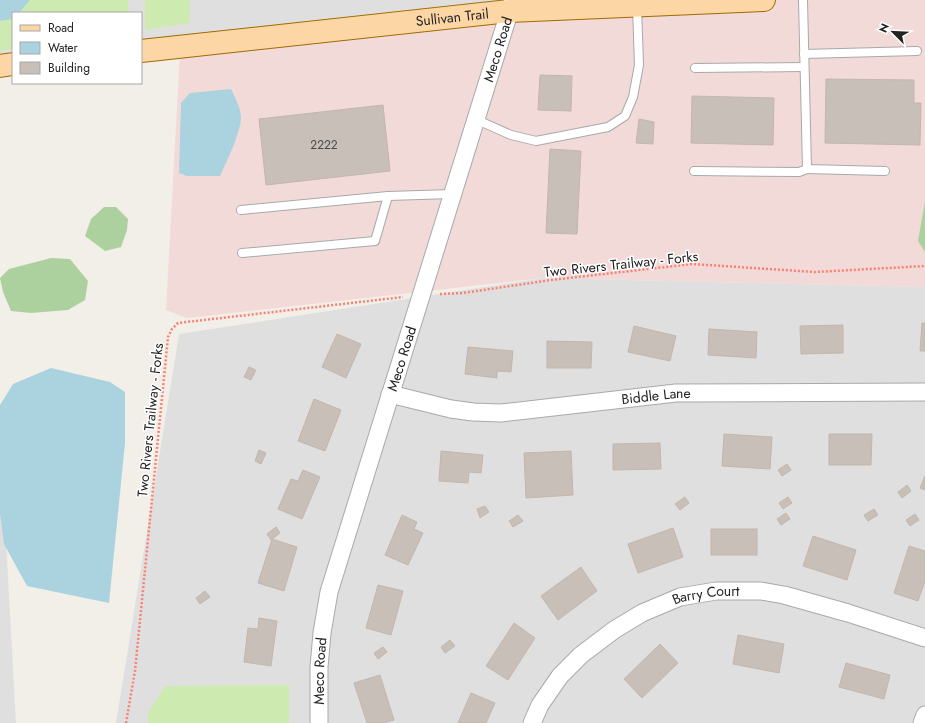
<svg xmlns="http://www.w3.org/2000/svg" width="925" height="723" font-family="Jost,sans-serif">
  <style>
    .residential { fill: #e0dfdf }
    .commercial { fill: #f2dad9 }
    .grass { fill: #cdebb0 }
    .forest { fill: #add19e }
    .water { fill: #aad3df }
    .building { fill: #c7bfb8; stroke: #c4b6ab }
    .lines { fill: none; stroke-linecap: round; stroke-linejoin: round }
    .service-casing { stroke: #a9a9a9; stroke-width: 10 }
    .minor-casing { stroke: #a9a9a9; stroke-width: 19 }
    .primary-casing { stroke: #a06b00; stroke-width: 24 }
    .path { stroke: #fa8072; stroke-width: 2.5; stroke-dasharray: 2 2; stroke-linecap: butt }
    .service { stroke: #fff; stroke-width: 8 }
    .minor { stroke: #fff; stroke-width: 17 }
    .primary { stroke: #fcd6a4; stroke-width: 22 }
    .labels { text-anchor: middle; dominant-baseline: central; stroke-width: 3; stroke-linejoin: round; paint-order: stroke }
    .number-label { font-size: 12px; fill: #4b4948 }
    .street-label { font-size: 14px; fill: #222; stroke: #fff }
  </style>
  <rect width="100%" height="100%" fill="#f2efe9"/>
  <g class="residential">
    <path d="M0,0h503l-362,41v-28h-128v42l-13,2z"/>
    <path d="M543,278l382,9v436h-809l63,-389z"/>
    <path d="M0,431l16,292h-16z"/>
  </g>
  <path class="commercial" d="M558,0h367v287l-382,-9 -356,40 -21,-8 14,-258z"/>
  <g class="grass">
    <path d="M0,0h128v13h-115v36l-13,2z"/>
    <path d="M145,0h45v23l-45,7z"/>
    <path d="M289,685v38h-141v-10l17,-27z"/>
  </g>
  <g class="forest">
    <path d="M925,201v51l-7,-11z"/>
    <path d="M104,207h12l12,12 -1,11 -6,17 -16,4 -20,-15 6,-17z"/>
    <path d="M51,258l19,1 18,22 -3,19 -17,10 -37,3 -20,-2 -8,-19 -3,-14 9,-9z"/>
  </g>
  <g class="water">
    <path d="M0,0h30l-11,13h-6v6l-13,2z"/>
    <path d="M231,89c4,9 10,19 10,29 -1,16 -14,43 -21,58h-33l-8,-3 2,-70 9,-10z"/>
    <path d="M51,368l59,14 15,10v51l-16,160 -82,-17 -23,-42 -4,-31v-108l13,-21z"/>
  </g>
  <g class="building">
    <path d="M540,75l32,1 -1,35 -33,-1z"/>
    <path d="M826,79l88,1v23h7l-1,42 -95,-2z"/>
    <path d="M692,96l82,2 -1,47 -82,-2z"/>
    <path d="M383,105l7,66 -124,14 -7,-66z"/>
    <path d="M639,119l15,3 -1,22 -17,-1z"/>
    <path d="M550,149l31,2 -4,83 -31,-1z"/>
    <path d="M922,323h3v28h-5z"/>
    <path d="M843,325v28l-42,1 -1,-28z"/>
    <path d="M634,326l42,10 -6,25 -42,-9z"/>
    <path d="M709,329l48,3 -1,26 -48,-3z"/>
    <path d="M337,334l24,10 -15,34 -24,-11z"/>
    <path d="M547,341l45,1 -1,26h-44z"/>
    <path d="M468,347l45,4 -2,21 -14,-1v7l-32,-4z"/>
    <path d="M249,367l7,3 -5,10 -7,-3z"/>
    <path d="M314,399l27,11 -16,41 -27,-10z"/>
    <path d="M724,434l48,3 -2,32 -48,-3z"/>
    <path d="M829,434h43l-1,31h-42z"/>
    <path d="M660,443l1,26 -48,1v-26z"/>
    <path d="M259,450l7,3 -5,11 -6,-3z"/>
    <path d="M441,451l42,4 -2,18 -12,-1 -1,11 -29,-2z"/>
    <path d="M571,451l2,44 -47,3 -2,-45z"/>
    <path d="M787,464l4,6 -9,6 -4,-6z"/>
    <path d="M303,470l17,7 -18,42 -24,-10 13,-30 7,2z"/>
    <path d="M925,476v14l-5,-2z"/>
    <path d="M907,485l4,6 -9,7 -4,-6z"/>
    <path d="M685,497l4,6 -9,7 -5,-6z"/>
    <path d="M788,497l4,6 -9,6 -4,-6z"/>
    <path d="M485,506l4,6 -9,6 -3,-9z"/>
    <path d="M874,509l4,6 -10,6 -4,-6z"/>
    <path d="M786,513l4,6 -9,6 -4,-6z"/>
    <path d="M915,514l4,6 -9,6 -4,-6z"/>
    <path d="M402,515l15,7 -3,7 9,4 -15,32 -23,-10z"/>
    <path d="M518,515l5,6 -10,6 -4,-6z"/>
    <path d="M276,527l4,6 -9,7 -4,-6z"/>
    <path d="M673,528l10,29 -45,16 -10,-29z"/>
    <rect x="711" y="529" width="46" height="26"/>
    <path d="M813,536l43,14 -9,30 -44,-14z"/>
    <path d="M272,539l25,8 -13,44 -26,-8z"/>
    <path d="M909,546l16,5v30l-7,20 -24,-8z"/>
    <path d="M581,567l16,24 -39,29 -17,-24z"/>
    <path d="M378,585l25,6 -12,44 -25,-7z"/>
    <path d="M205,591l5,6 -10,7 -4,-6z"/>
    <path d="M259,618l18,3 -6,45 -27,-4 4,-34 10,1z"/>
    <path d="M514,623l21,15 -27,42 -22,-14z"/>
    <path d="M738,635l46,9 -5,29 -46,-9z"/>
    <path d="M450,640l5,6 -10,7 -4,-6z"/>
    <path d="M660,644l18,19 -36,35 -18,-19z"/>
    <path d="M383,647l4,5 -9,7 -4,-6z"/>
    <path d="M846,663l44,12 -6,24 -45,-12z"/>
    <path d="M380,675l14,45 -10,3h-17l-13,-40z"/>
    <path d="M471,693l24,10 -9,20h-28z"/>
  </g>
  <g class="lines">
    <g class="service-casing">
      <g id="service">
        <path d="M803,0l4,169 78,2"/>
        <path d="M804,54l113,-3"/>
        <path d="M695,68l109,-1"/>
        <path d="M475,119l36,16 25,6 72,-14 17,-11 8,-19 6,-32 -2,-59"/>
        <path d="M694,171l105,1 8,-3"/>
        <path d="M241,210l147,-14 64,-2"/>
        <path d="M242,253l133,-12 13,-45"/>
      </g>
    </g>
    <g class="minor-casing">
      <g id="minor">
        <path id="s1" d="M390,394l61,15 22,3 28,1 175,-20 249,-1"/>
        <path id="s2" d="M319,723v-56l3,-34 7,-41 184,-592"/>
        <path id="s3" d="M532,723l8,-18 20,-29 21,-21 33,-25 28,-17 38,-16 36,-6h45l23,4 64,18 77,25"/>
        <path d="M922,723l3,-8"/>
      </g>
    </g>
    <g class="primary-casing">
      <g id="primary">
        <path id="s4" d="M141,51l368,-40 255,-11"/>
        <path d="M0,66l13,-2"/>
      </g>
    </g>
    <g class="path">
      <path d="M440,294l23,-1 88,-13 141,-16 123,8 110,-6"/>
      <path d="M126,723l9,-52 33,-334 4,-8 6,-6 225,-26"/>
    </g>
    <use href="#service" class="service"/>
    <use href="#minor" class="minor"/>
    <use href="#primary" class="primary"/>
  </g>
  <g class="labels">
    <g class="number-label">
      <text x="324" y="145">2222</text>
    </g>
    <g class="street-label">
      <text stroke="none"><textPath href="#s4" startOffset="313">Sullivan Trail</textPath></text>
      <text stroke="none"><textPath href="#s2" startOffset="700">Meco Road</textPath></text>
      <text transform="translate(621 264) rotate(-6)">Two Rivers Trailway - Forks</text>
      <text stroke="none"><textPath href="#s2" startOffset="376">Meco Road</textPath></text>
      <text stroke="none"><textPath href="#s1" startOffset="269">Biddle Lane</textPath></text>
      <text transform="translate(150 420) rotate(-84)">Two Rivers Trailway - Forks</text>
      <text stroke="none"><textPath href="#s3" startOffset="226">Barry Court</textPath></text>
      <text stroke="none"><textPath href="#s2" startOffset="52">Meco Road</textPath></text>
    </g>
  </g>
  <rect x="12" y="12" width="130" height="72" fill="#ffffff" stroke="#a7a7a7"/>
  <rect x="20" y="25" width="20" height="6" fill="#fcd6a4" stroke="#a7a7a7"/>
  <text x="48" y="32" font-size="12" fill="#222222">Road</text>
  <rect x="20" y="42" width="20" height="12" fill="#aad3df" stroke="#a7a7a7"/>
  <text x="48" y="52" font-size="12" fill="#222222">Water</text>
  <rect x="20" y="62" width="20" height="12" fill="#c7bfb8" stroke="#a7a7a7"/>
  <text x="48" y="72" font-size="12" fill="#222222">Building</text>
  <g transform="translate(893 32) rotate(294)" stroke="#ffffff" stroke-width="3" paint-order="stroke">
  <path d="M0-3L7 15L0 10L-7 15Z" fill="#222222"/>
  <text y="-6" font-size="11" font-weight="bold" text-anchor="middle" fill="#222222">N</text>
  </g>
</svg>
